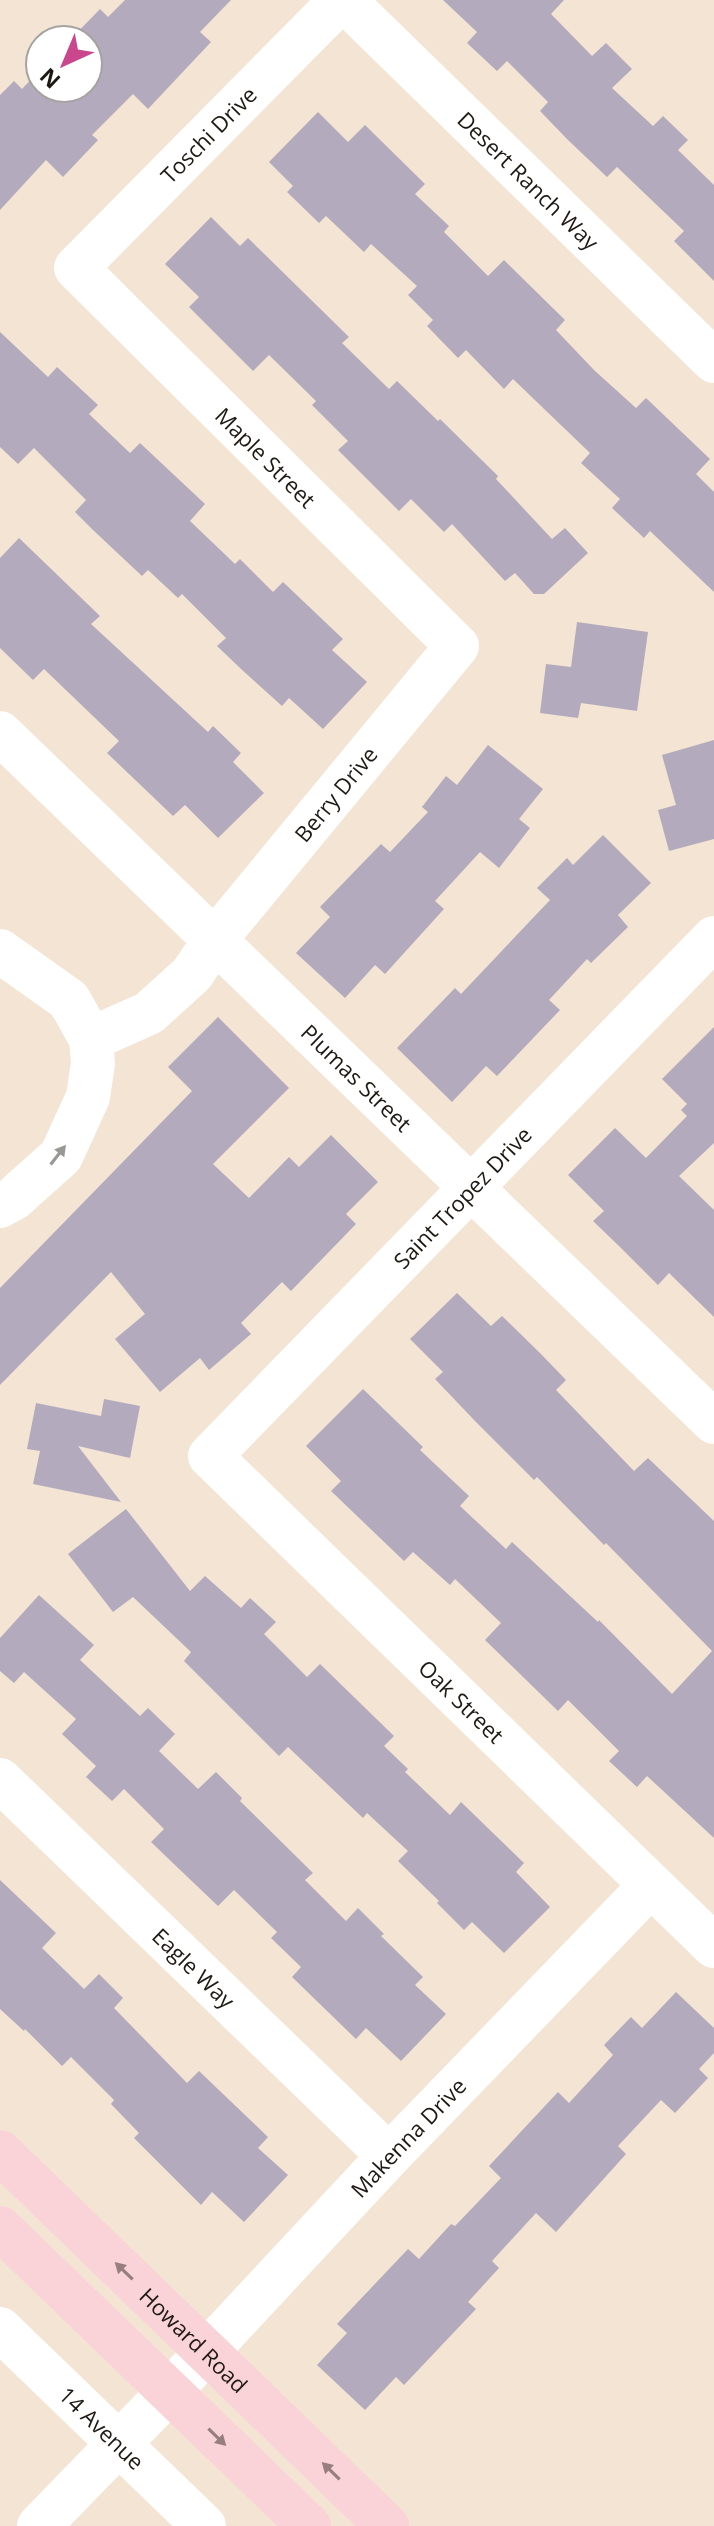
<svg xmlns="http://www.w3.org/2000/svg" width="714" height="2526" font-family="'Open Sans',sans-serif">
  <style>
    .building { fill: #b3abbd }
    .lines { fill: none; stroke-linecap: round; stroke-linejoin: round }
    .minor { stroke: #fff; stroke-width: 44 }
    .major { stroke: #fad3d9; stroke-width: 44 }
    .oneway { fill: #9a9895 }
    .oneway2 { fill: #977f80 }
    .labels { text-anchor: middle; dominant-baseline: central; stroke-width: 8; stroke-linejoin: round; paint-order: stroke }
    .street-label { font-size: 22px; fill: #1e1913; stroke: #fff }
  </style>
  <rect width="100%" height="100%" fill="#f3e4d3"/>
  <g class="building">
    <path d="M125,0h106l-31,32 11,10 -63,67 -15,-15 -41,41 6,5 -35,37 -17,-17 -46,50v-115l14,-14 8,8 18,-19v18h48v-48h-18l30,-31 8,8z"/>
    <path d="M443,0h121l-13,14 41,42 14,-13 26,26 -20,19 41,38 10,-10 25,24 -10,10 36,35v96l-40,-40 10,-10 -67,-64 -10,10 -39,-37 -28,-29 8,-9 -41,-41 -10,10 -30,-28 10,-11z"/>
    <path d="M318,112l30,30 17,-17 60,59 -10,10 34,32 -5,6 44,44 16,-16 61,60 -9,10 38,40 42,38 10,-10 64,61 -14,15 18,18v100l-64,-61 -6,7 -32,-30 8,-9 -39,-36 9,-10 -77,-74 -9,10 -38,-39 -8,8 -31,-32 6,-6 -25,-25 9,-9 -46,-42 -7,8 -38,-36 -7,7 -32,-31 6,-6 -24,-24z"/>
    <path d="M211,217l29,29 8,-8 101,99 -7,6 47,46 8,-8 41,40 2,-2 58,57 -2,3 56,60 13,-11 23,25 -44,41h-10l-19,-21 -10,8 -53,-57 -8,8 -33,-33 -12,12 -61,-61 10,-9 -36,-36 4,-4 -47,-46 -16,16 -64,-64 10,-10 -34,-33z"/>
    <path d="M0,332l48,45 9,-10 41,38 -9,9 41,39 10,-10 65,61 -15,17 45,43 5,-5 33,33 10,-10 60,57 -11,11 35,32 -44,47 -34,-31 -7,8 -42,-38 -23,-22 9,-8 -44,-44 -4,4 -30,-28 -6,6 -49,-46 -18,-18 11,-12 -52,-52 -16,16 -18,-17z"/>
    <path d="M19,538l81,78 -9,8 117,108 5,-6 28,27 -8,9 31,31 -46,45 -33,-33 -12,11 -66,-63 12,-12 -75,-72 -11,11 -33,-32v-90z"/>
    <path d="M577,622l71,10 -11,79 -56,-8 -3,15 -38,-5 6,-49 25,3z"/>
    <path d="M714,740v99l-45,12 -11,-41 18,-5 -14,-50z"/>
    <path d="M488,745l55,44 -24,30 11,9 -31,40 -19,-16 -45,49 9,8 -59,65 -10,-9 -30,33 -49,-45 34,-36 -10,-10 61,-63 9,8 38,-40 -6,-5 24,-31 11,9z"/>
    <path d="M603,835l48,48 -33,32 10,12 -37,36 -4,-4 -38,41 11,10 -63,66 -11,-10 -34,36 -55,-54 58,-60 6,6 89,-94 -13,-12 30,-30 6,7z"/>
    <path d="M218,1017l71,71 -76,76 36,34 40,-41 10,10 32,-32 47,47 -32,32 10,10 -65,67 -9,-9 -41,41 10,11 -42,36 -9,-12 -40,34 -45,-53 30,-25 -34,-42 -111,113v-97l192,-197 -24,-24z"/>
    <path d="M714,1027v116l-35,33 35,34v107l-45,-44 -11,12 -40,-40 -25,-24 11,-10 -36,-36 47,-47 31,30 41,-42 -6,-6 6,-6 -25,-25z"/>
    <path d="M457,1293l34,33 11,-10 39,38 25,26 -10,10 78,81 14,-13 66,63v317l-67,-62 -10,11 -28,-26 10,-10 -51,-51 -10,11 -73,-71 16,-17 -46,-44 -5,6 -37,-33 -9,9 -73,-70 10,-10 -35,-35 57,-57 60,58 -3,3 49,46 -9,10 46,43 6,-7 86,80 1,-2 73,74 40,-43 -106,-108 -2,2 -67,-68 -3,3 -59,-59 -40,-42 8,-7 -33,-33z"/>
    <path d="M104,1399l36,7 -10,52 -52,-12 43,56 -88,-18 7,-33 -13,-2 9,-46 65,13z"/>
    <path d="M126,1509l64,82 15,-15 36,32 9,-10 26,24 -12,12 43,43 13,-13 74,72 -10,10 24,23 -3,3 45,43 11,-13 63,61 -8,9 34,35 -46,46 -32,-31 -8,8 -27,-27 2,-2 -41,-40 10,-10 -41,-38 -4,5 -75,-71 -9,9 -95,-95 7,-9 -58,-55 -20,15 -45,-58z"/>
    <path d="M39,1595l55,50 -14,15 60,56 8,-8 27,26 -16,17 39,38 18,-17 26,26 -2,3 73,72 -8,7 41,41 12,-13 26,26 -3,2 42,41 -8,8 31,29 -45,47 -35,-33 -10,11 -64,-62 9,-10 -30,-29 6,-6 -43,-42 -16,16 -42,-40 -25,-24 13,-13 -40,-40 -12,12 -26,-24 10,-11 -34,-32 14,-15 -52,-47 -10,11 -14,-12v-33z"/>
    <path d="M0,1880l56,53 -14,15 42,41 15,-15 24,24 -9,10 73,75 12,-12 69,66 -10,11 30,27 -44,47 -32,-30 -11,13 -67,-67 5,-5 -28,-29 3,-4 -43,-43 -9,9 -37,-37 -1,2 -24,-22z"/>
    <path d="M676,1992l38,36v25l-15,16 9,9 -33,35 -14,-13 -43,46 8,8 -70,78 -20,-19 -44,48 7,7 -31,34 8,7 -72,76 -8,-8 -31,33 -48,-45 30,-32 -10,-9 71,-75 11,10 32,-35 4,2 46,-48 -12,-12 69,-74 11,11 44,-48 -9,-10 27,-28 11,11z"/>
  </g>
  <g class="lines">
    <g class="minor">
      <path id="s1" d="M344,0l370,361"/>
      <path id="s2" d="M0,733l714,689"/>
      <path id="s3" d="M714,938l-504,518 504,490"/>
      <path d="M0,951l69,49 22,39 2,24 -5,34 -27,59 -48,43 -13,7"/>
      <path id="s4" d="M91,1039l58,-26 43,-39 22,-33 243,-295 -381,-378 265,-268"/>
      <path id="s5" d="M0,1780l389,376"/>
      <path id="s6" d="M0,2329l204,197"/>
      <path id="s7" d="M39,2526l131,-135 219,-235 262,-271"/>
    </g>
    <g class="major">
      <path id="s8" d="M0,2152l387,374"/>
      <path d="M0,2228l309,298"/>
    </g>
  </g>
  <defs><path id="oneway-solid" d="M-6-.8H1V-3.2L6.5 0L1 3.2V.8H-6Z" transform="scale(2)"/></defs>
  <use class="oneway" href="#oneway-solid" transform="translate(58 1155) rotate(-52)"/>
  <g class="oneway2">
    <use href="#oneway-solid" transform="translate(124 2271) rotate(-136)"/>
    <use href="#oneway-solid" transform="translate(217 2437) rotate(44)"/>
    <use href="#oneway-solid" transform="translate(331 2471) rotate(-136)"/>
  </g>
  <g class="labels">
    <g class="street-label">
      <text stroke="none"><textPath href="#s4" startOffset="1268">Toschi Drive</textPath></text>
      <text stroke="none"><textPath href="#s1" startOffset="258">Desert Ranch Way</textPath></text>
      <text transform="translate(266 457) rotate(45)">Maple Street</text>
      <text stroke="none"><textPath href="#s4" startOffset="352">Berry Drive</textPath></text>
      <text stroke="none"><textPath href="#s2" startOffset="496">Plumas Street</textPath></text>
      <text transform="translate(462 1197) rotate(-46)">Saint Tropez Drive</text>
      <text stroke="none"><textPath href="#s3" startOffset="1074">Oak Street</textPath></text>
      <text stroke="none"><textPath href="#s5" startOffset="270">Eagle Way</textPath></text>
      <text stroke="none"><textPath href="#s7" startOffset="536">Makenna Drive</textPath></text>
      <text stroke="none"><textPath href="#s8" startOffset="270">Howard Road</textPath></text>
      <text stroke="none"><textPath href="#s6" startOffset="142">14 Avenue</textPath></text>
    </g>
  </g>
  <g transform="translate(64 64) rotate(224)"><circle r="38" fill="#ffffff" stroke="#a5a3a1" stroke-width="2"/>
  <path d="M0-6L14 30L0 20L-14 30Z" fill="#ca478e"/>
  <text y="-12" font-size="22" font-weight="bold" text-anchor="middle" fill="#1e1913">N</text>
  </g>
</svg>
